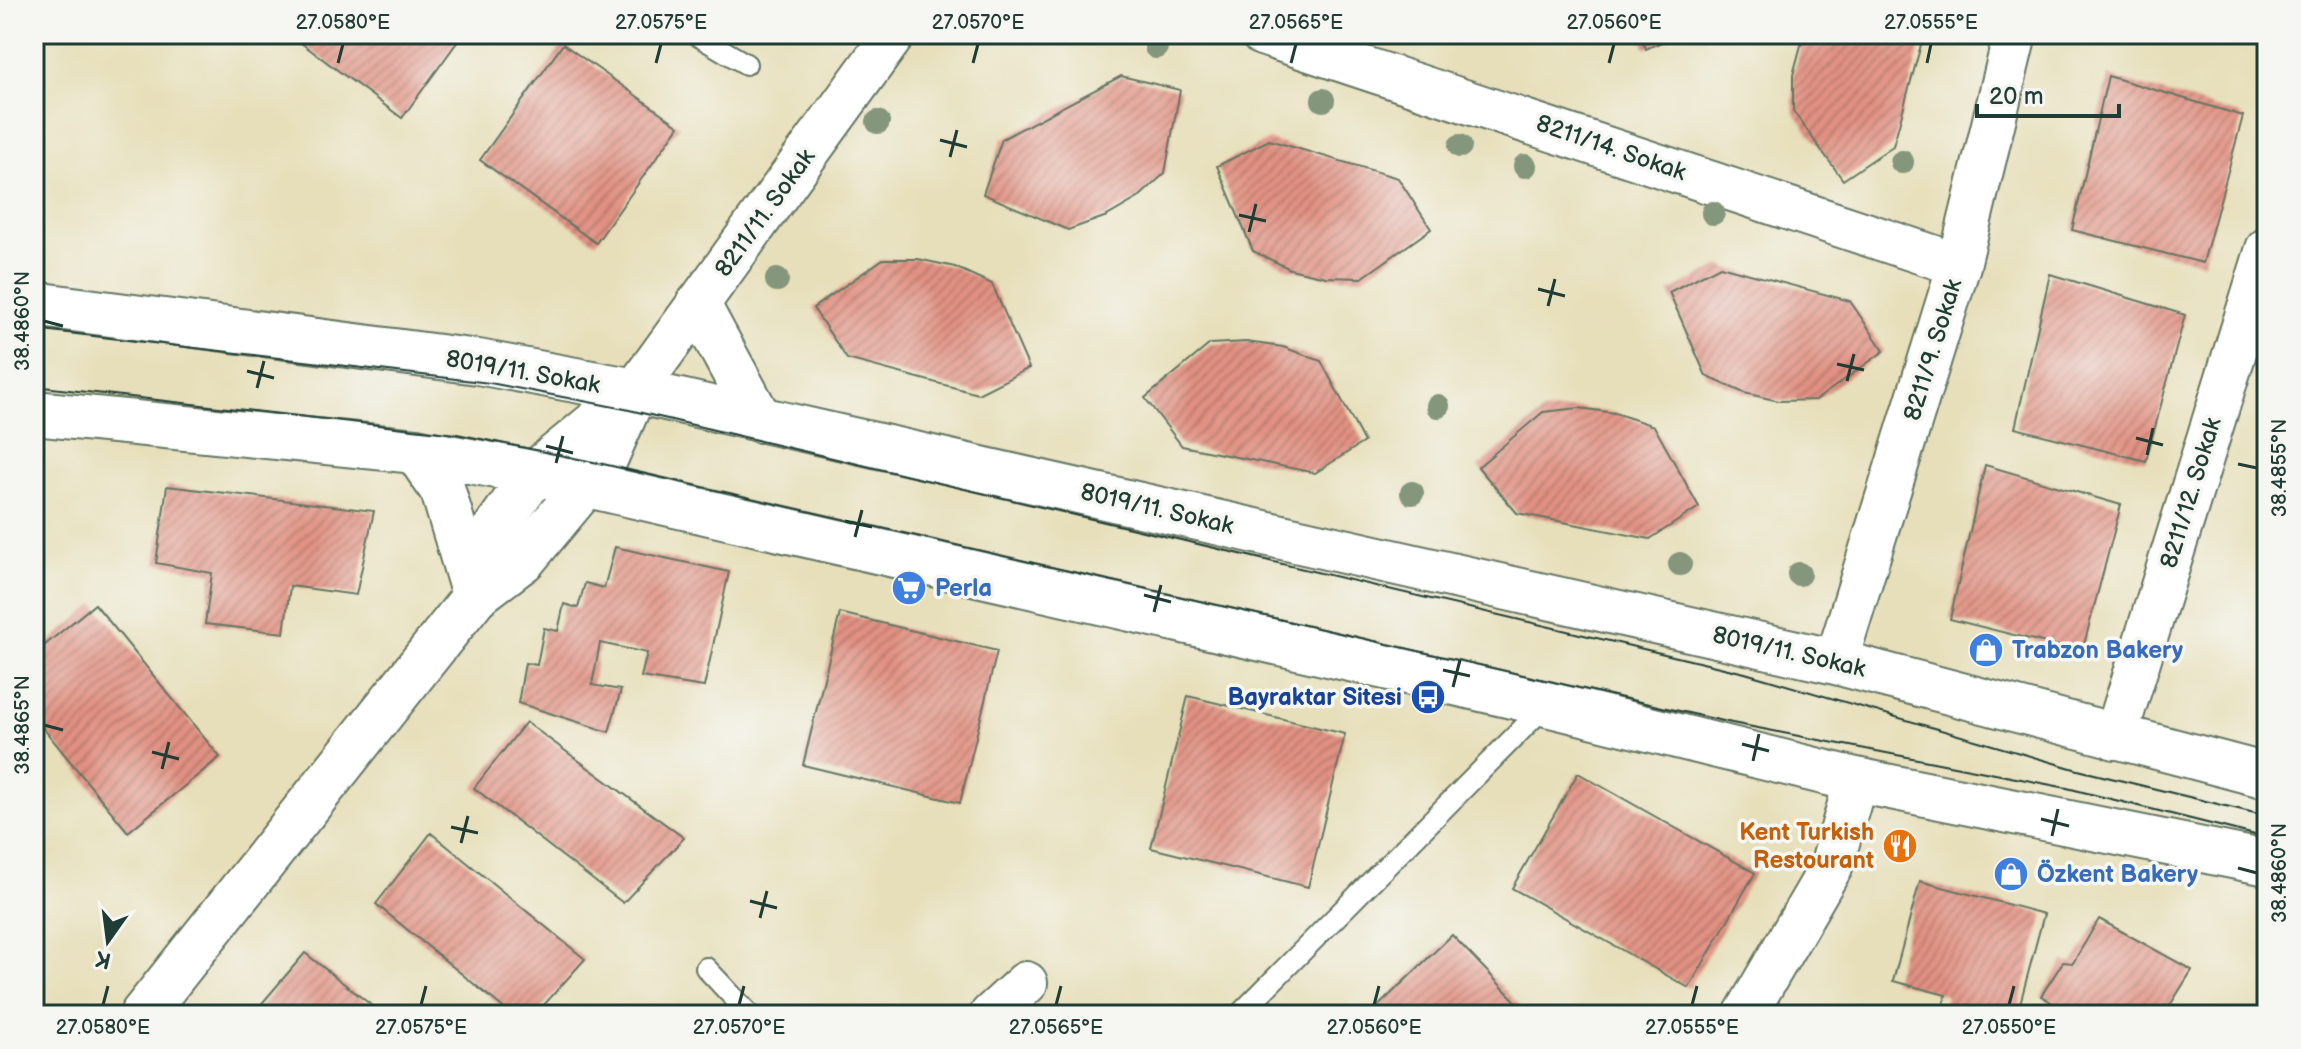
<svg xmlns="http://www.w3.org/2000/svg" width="2301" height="1049" font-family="'Balsamiq Sans',sans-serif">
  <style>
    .building { fill: url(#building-hatch) }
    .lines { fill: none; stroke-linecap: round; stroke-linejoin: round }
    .service-casing { stroke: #657663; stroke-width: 24 }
    .minor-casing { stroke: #657663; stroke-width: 46 }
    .tertiary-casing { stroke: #657663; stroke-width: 48 }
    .service { stroke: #fff; stroke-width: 20 }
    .minor { stroke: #fff; stroke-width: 42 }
    .tertiary { stroke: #fff; stroke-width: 44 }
    .tram { stroke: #1f3d34; stroke-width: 2 }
    .tree { fill: #84967b }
    .ticks { fill: none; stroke: #1f3d34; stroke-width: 3 }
    .labels { text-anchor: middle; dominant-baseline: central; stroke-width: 7; stroke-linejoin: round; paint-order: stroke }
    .street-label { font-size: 24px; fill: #1f3d34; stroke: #f6f6f2 }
    .shop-label { font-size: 24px; font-weight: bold; fill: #366cbe; stroke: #f6f6f2; text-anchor: start }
    .transit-label { font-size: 24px; font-weight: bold; fill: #164399; stroke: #f6f6f2; text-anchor: end }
    .food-label { font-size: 24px; font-weight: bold; fill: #c56008; stroke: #f6f6f2; text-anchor: end }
    .neatline { fill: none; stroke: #1f3d34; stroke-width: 3 }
    .ticks-label { font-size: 20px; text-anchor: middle; fill: #1f3d34 }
  </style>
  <defs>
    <pattern id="building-hatch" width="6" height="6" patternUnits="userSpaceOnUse" patternTransform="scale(2)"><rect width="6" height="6" fill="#e19182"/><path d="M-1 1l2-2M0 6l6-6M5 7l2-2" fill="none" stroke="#b6786b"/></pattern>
  </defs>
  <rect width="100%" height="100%" fill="#f6f6f2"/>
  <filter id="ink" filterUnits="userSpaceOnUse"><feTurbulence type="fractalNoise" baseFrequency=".0125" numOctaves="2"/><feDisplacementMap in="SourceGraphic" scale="16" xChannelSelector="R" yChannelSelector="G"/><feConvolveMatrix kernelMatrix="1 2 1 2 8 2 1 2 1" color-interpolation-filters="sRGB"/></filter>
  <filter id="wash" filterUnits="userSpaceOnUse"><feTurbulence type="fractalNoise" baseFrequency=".006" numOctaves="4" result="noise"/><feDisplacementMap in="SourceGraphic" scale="32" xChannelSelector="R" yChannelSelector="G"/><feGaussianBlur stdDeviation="1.8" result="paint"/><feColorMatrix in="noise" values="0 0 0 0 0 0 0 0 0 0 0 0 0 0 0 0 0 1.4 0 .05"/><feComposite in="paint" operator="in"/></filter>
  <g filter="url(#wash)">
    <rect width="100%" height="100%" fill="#e7dfba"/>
    <g id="blocks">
      <g class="building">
        <path d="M289,34h174l-61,84z"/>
        <path d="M1639,34h40l-33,15z"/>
        <path d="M1804,34h120l-31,112 -50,34 -50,-69v-36z"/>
        <path d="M563,44l116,82 -83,117 -116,-83z"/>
        <path d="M1121,76l59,14 -15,83 -27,25 -31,18 -39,14 -85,-36 19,-55z"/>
        <path d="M2108,76l135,40 -40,147 -131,-33z"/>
        <path d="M1269,140l129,38 33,51 -69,49 -36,-1 -36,-8 -37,-18 -36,-85z"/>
        <path d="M883,259h35l37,8 37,17 37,84 -51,26 -131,-35 -34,-51z"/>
        <path d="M1720,266l130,35 34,50 -68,49 -37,1 -35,-8 -38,-17 -37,-84z"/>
        <path d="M2050,274l135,41 -39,146 -131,-33z"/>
        <path d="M1246,342l37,5 38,14 43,81 -49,31 -133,-27 -37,-48 65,-54z"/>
        <path d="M1579,408l36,5 39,13 45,81 -49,32 -133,-26 -39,-46 65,-55z"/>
        <path d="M1985,465l136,40 -39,147 -132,-33z"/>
        <path d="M167,486l207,25 -18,84 -66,-9 -6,47 -79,-9 7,-51 -56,-10z"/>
        <path d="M615,547l114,25 -25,115 -63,-10 6,-24 -47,-10 -8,42 29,5 -12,42 -91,-29 7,-40 12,2 7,-37 14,3 6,-27 14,4 7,-25 19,5z"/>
        <path d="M95,604l125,153 -92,75 -94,-115v-63z"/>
        <path d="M840,613l157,38 -37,152 -157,-38z"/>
        <path d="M1188,696l157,38 -37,153 -157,-39z"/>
        <path d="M526,722l158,116 -61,65 -149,-115z"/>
        <path d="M1578,773l177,100 -66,115 -177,-100z"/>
        <path d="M431,833l154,126 -50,56h-23l-136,-111z"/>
        <path d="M1920,881l124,33 -27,101h-76l5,-20 -53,-14z"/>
        <path d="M2099,919l93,51 -28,45h-120l7,-13 -10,-6 22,-34 10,1z"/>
        <path d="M1452,935l77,80h-160z"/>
        <path d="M305,953l75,59 -3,3h-125z"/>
      </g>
    </g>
  </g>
  <g filter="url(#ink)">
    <use href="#blocks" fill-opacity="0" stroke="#657663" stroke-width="2"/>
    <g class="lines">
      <g class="service-casing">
        <g id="service">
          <path d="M695,34l51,30"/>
          <path d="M706,968l44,47"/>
          <path d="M1239,1015l308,-311"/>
        </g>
      </g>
      <g class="minor-casing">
        <g id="minor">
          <path d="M1262,34l697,231"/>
          <path d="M635,391l259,-357"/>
          <path d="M1836,662l123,-397 56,-231"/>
          <path d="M2115,738l152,-489"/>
          <path d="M991,1015l35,-32"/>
          <path d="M1745,1015l86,-148 25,-87"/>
        </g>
      </g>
      <g class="tertiary-casing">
        <g id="tertiary">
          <path d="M34,304l444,58 157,29 1201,271 431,114"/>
          <path d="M698,305l62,115"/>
          <path d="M34,413l382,38 119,22 1012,231 309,76 411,83"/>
          <path d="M416,451l27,40 31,104"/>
          <path d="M475,596l15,-60 45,-63 91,-75"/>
          <path d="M142,1015l333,-419 49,-37 79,-95 32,-73"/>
        </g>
      </g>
      <use href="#service" class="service"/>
      <use href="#minor" class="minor"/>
      <use href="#tertiary" class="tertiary"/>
      <g class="tram">
        <path d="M34,329l456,54 135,26 1120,264 333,97 189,46"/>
        <path d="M34,386l423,48 146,30 1129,259 335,65 200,50"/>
      </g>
    </g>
    <g class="tree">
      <circle cx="1156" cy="47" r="12"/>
      <circle cx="1323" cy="100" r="12"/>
      <circle cx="878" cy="122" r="12"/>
      <circle cx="1460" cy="146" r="12"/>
      <circle cx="1902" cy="162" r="12"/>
      <circle cx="1525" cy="166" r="12"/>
      <circle cx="1713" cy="213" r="12"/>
      <circle cx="777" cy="280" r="12"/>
      <circle cx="1438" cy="406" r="12"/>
      <circle cx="1412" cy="493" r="12"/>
      <circle cx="1680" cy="564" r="12"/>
      <circle cx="1799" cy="574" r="12"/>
    </g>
  </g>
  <path class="ticks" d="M338,63l5,-19M656,63l5,-19M973,63l5,-19M1291,63l5,-19M1609,63l5,-19M1927,63l4,-19M940,140l27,7M950,157l7,-27M1239,215l27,6M1249,232l7,-28M1538,289l27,7M1548,306l7,-27M44,321l19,5M1837,364l27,6M247,371l27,7M1847,381l7,-27M257,388l7,-27M2136,438l27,7M546,446l27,7M2147,455l6,-27M556,463l7,-27M2238,464l19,4M845,521l27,6M855,537l7,-27M1144,595l27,7M1154,612l7,-27M1443,670l27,6M1453,687l7,-27M44,725l19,5M1742,744l27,7M152,752l27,7M1753,761l6,-27M162,769l7,-27M2041,819l28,7M451,827l27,6M2052,836l6,-27M461,843l7,-27M2238,868l19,5M750,901l27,7M760,918l7,-27M103,1005l5,-19M421,1005l5,-19M739,1005l5,-19M1056,1005l5,-19M1374,1005l5,-19M1692,1005l5,-19M2009,1005l5,-19"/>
  <defs>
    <g id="supermarket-disc" transform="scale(1.8)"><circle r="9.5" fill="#3f7fe0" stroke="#f6f6f2"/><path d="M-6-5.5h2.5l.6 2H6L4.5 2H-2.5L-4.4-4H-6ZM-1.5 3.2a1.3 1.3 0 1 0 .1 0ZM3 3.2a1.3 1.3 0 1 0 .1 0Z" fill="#fff"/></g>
    <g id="shop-disc" transform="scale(1.8)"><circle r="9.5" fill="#3f7fe0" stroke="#f6f6f2"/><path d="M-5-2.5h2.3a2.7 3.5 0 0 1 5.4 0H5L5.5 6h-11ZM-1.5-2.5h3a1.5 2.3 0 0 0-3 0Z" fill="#fff"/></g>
    <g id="bus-disc" transform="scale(1.8)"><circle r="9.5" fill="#1a4fb4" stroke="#f6f6f2"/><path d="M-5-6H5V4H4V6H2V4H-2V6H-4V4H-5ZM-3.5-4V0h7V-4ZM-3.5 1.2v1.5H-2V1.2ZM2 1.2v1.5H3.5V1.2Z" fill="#fff"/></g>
    <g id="restaurant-disc" transform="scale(1.8)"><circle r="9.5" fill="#e8710a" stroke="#f6f6f2"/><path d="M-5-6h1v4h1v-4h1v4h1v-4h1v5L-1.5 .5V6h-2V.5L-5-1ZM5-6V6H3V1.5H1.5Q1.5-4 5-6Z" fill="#fff"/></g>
  </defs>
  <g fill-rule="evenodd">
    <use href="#supermarket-disc" x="909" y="588"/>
    <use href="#shop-disc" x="1986" y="650"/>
    <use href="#bus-disc" x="1428" y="697"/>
    <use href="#restaurant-disc" x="1900" y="846"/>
    <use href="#shop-disc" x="2011" y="874"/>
  </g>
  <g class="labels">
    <g class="street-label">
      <text transform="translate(1611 148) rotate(19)">8211/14. Sokak</text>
      <text transform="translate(765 213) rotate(-54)">8211/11. Sokak</text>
      <text transform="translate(1933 350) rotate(-73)">8211/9. Sokak</text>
      <text transform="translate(523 372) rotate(10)">8019/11. Sokak</text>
      <text transform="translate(2191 493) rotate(-73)">8211/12. Sokak</text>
      <text transform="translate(1157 509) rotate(13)">8019/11. Sokak</text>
      <text transform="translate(1789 652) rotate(13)">8019/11. Sokak</text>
    </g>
    <g class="shop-label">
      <text x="935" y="588">Perla</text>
      <text x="2012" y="650">Trabzon Bakery</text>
      <text x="2037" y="874">Özkent Bakery</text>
    </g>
    <g class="transit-label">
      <text x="1402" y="697">Bayraktar Sitesi</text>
    </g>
    <g class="food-label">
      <text x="1874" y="832">Kent Turkish<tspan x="1874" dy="28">Restourant</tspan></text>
    </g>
  </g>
  <rect width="2301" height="1049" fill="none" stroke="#f6f6f2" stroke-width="88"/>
  <g transform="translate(108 941) rotate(194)" stroke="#f6f6f2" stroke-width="6" paint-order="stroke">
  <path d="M0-6L14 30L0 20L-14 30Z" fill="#1f3d34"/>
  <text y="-12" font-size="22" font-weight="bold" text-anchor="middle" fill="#1f3d34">K</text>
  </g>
  <path d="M1977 104v12h142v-12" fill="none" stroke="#1f3d34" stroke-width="4"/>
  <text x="1989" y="104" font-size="24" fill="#1f3d34" stroke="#f6f6f2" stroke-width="6" paint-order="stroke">20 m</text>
  <rect x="44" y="44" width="2213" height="961" class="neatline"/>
  <g class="ticks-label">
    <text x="343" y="29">27.0580°E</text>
    <text x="661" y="29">27.0575°E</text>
    <text x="978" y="29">27.0570°E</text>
    <text x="1296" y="29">27.0565°E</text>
    <text x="1614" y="29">27.0560°E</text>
    <text x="1931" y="29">27.0555°E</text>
    <text transform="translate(22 321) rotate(-90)" y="7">38.4860°N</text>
    <text transform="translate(2279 468) rotate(-90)" y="7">38.4855°N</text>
    <text transform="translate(22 725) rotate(-90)" y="7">38.4865°N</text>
    <text transform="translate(2279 873) rotate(-90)" y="7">38.4860°N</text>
    <text x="103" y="1034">27.0580°E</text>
    <text x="421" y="1034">27.0575°E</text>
    <text x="739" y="1034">27.0570°E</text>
    <text x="1056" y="1034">27.0565°E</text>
    <text x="1374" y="1034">27.0560°E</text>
    <text x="1692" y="1034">27.0555°E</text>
    <text x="2009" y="1034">27.0550°E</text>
  </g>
</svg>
